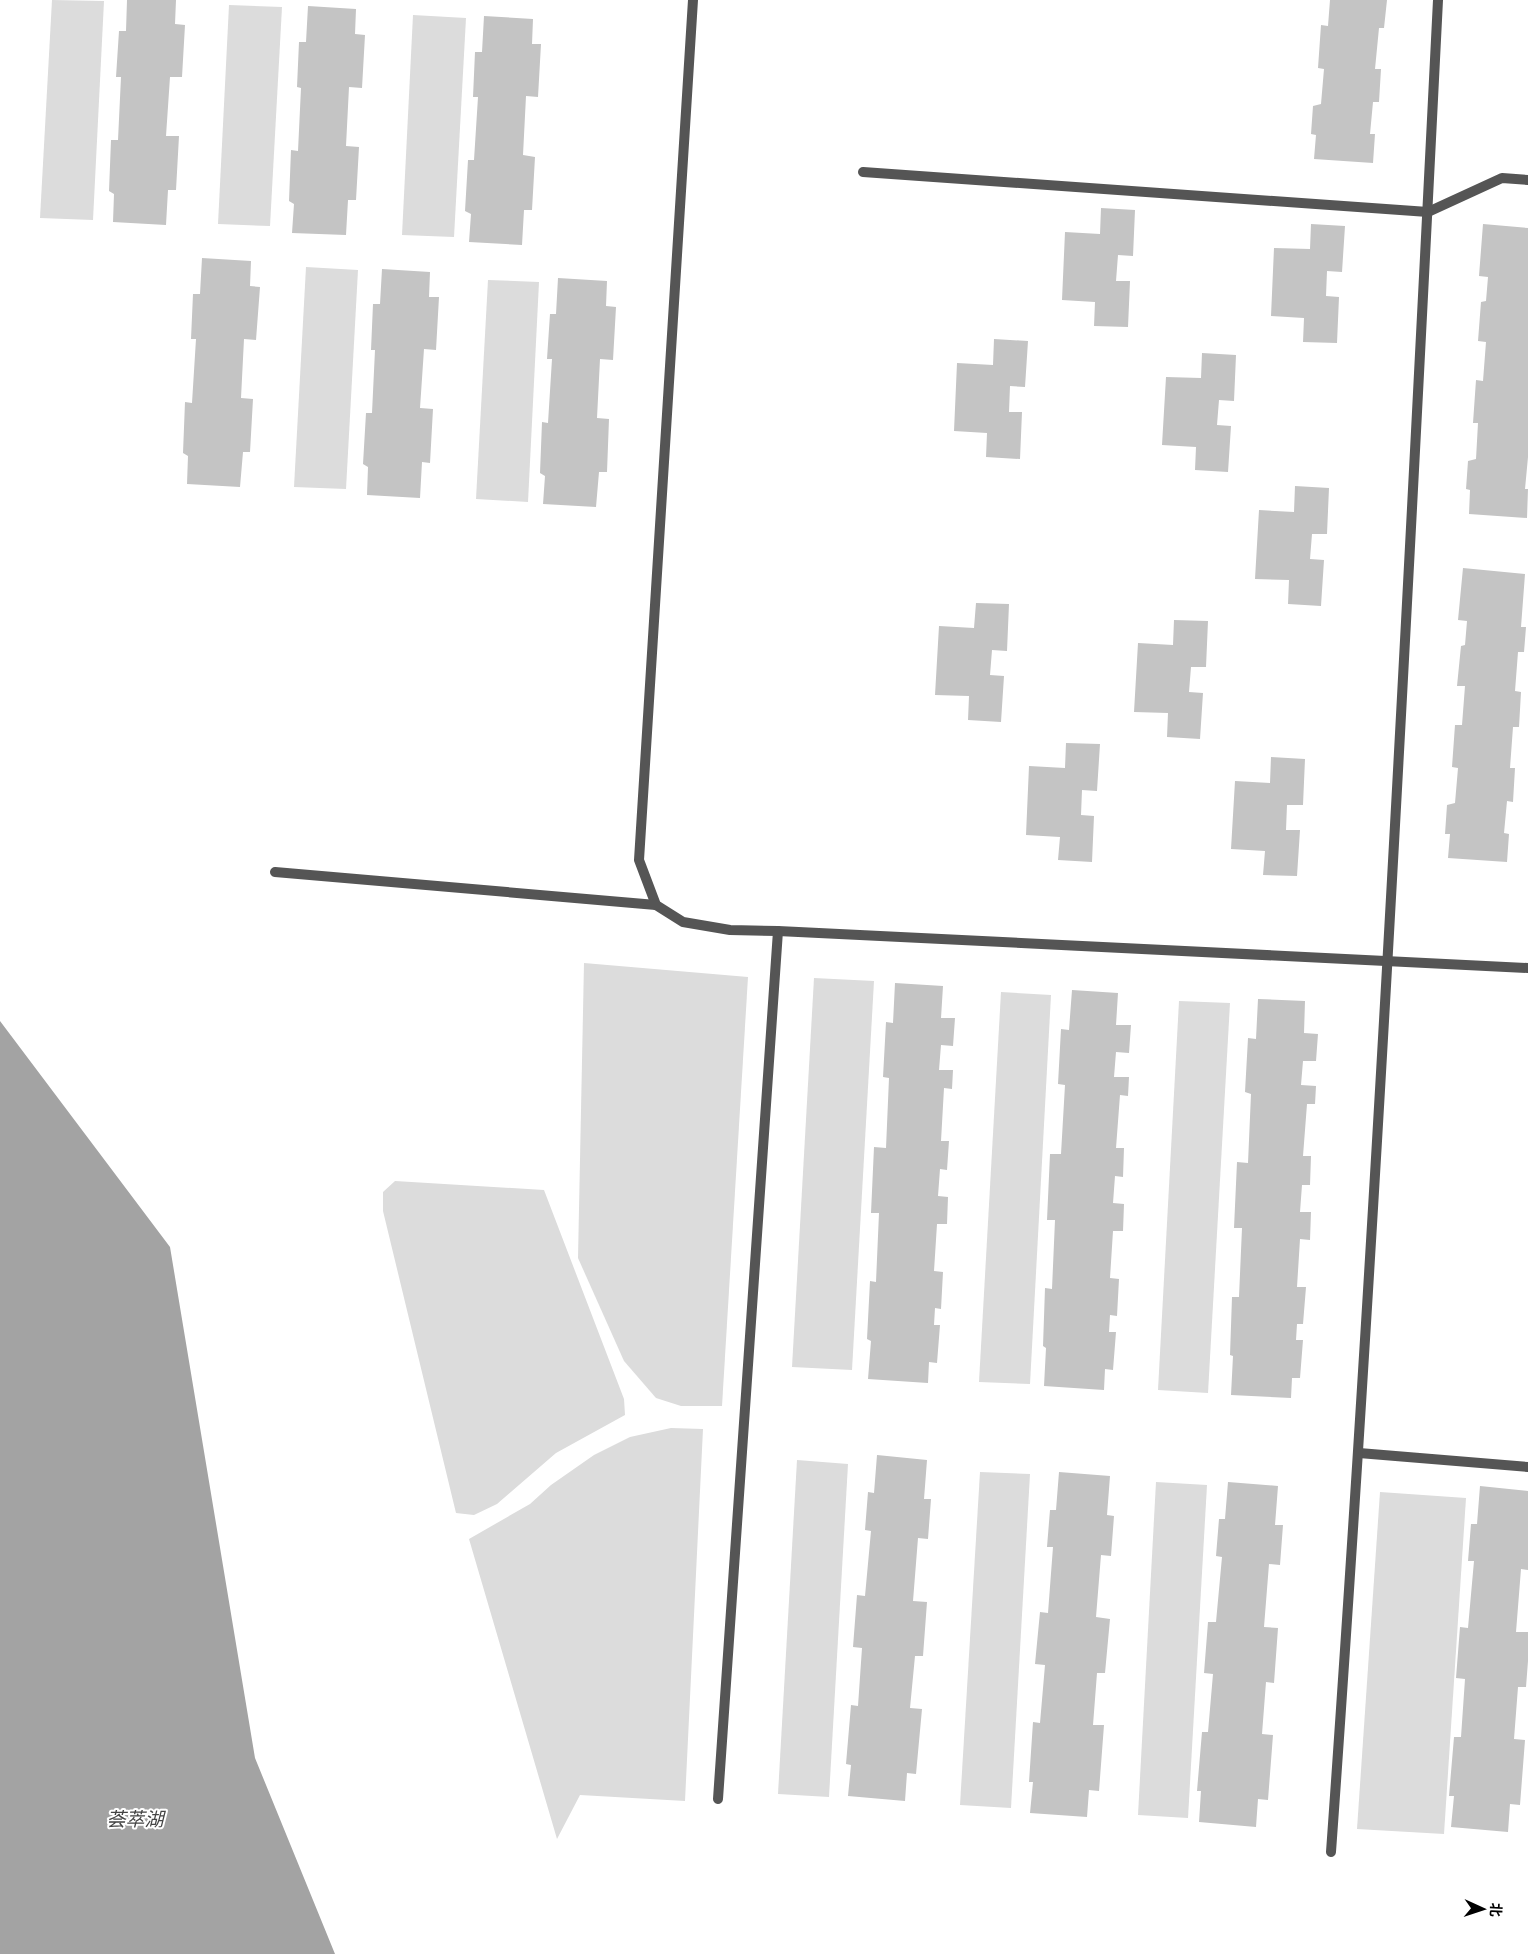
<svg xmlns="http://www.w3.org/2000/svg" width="1528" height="1954" font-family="Manrope,'Noto Sans SC',sans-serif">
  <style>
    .green { fill: #dcdcdc }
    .water { fill: #a3a3a3 }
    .building { fill: #c4c4c4 }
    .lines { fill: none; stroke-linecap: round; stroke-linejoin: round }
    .service { stroke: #555; stroke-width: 10 }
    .labels { text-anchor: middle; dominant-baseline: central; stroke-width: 4; stroke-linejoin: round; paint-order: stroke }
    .water-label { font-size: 19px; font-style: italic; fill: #444; stroke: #fff }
  </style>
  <rect width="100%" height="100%" fill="#fff"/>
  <g class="green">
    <path d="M52,0l52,1 -11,219 -53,-2z"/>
    <path d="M229,5l53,2 -12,219 -52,-2z"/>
    <path d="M413,15l53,3 -12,219 -52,-2z"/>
    <path d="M306,267l52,3 -12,219 -52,-2z"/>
    <path d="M488,280l51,2 -11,220 -52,-3z"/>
    <path d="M584,963l164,14 -26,429h-41l-25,-8 -32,-37 -46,-103z"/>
    <path d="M814,978l60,3 -22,389 -60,-3z"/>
    <path d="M1001,992l50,3 -21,389 -51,-2z"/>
    <path d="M1179,1001l51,2 -22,390 -50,-3z"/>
    <path d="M395,1181l149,9 80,209 1,16 -69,38 -59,51 -23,11 -18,-2 -73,-302v-19z"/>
    <path d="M671,1428l32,1 -18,372 -105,-6 -23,44 -88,-300 61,-35 21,-19 43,-30 36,-18z"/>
    <path d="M797,1460l51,4 -19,333 -51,-3z"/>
    <path d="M980,1472l50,2 -19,334 -51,-3z"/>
    <path d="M1156,1482l51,3 -19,333 -50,-3z"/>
    <path d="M1380,1492l86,6 -22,336 -87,-5z"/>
  </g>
  <path class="water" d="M0,1021l170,226 85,511 80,196h-335z"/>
  <g class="building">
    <path d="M127,0h49l-1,24 10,1 -3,52h-12l-4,59h13l-3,54h-8l-2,35 -53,-3 1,-28 -5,-3 2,-51h7l3,-63h-5l3,-46h7z"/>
    <path d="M1330,0h57l-3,28h-5l-4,41h6l-2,33h-6l-3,32h5l-2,29 -59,-4 2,-24 -5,-1 2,-28 8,-2 3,-35 -6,-1 3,-43 7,1z"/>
    <path d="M308,6l48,3 -1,25 10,1 -3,53 -13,-1 -3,59 13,1 -3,53h-8l-2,35 -54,-2 2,-29 -5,-3 2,-51 7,1 3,-63 -4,-1 2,-45h7z"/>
    <path d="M484,16l49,3 -1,25h9l-3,53 -12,-1 -3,59 12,2 -3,53h-8l-2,35 -53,-3 2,-28 -6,-3 3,-51h6l4,-63h-5l2,-45h7z"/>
    <path d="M1101,208l34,2 -2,46 -15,-1 -2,26h14l-2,46 -34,-1 1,-24 -33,-2 3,-68 35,2z"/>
    <path d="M1311,224l34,2 -3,46 -15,-1 -1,25 13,1 -2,46 -34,-1 1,-24 -33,-2 3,-68 36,1z"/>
    <path d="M1483,224l45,4v229l-3,32h3l-1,29 -58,-4 1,-24 -4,-1 2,-28 8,-2 2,-36h-5l3,-43 7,1 3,-39 -8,-1 3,-39 5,-1 2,-24 -9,-1z"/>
    <path d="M202,258l49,3 -1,25 10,1 -4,53 -12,-1 -3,59 12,1 -3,53h-7l-3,35 -53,-3 1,-28 -5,-3 2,-51 7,1 4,-64h-5l2,-45h7z"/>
    <path d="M382,269l48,3 -1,25h10l-3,53 -12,-1 -4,59 13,1 -3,54 -8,-1 -2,36 -53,-3 1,-28 -5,-3 3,-51h6l3,-63h-4l2,-46h7z"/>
    <path d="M558,278l49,3 -1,25 10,1 -3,53 -13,-1 -3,59 12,1 -2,53h-8l-3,35 -53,-3 2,-28 -5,-3 2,-51 6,1 4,-64h-5l3,-45h6z"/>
    <path d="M994,339l34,2 -3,46 -15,-1 -1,26h13l-2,47 -34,-2 1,-24 -33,-2 3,-68 36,2z"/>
    <path d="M1202,353l34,2 -2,46 -15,-1 -2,25 14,1 -3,46 -33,-2 1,-23 -34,-2 4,-68 35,1z"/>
    <path d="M1295,486l34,2 -2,46h-15l-2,25 14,1 -3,46 -33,-2 1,-24 -34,-1 4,-69 35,2z"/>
    <path d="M1463,568l62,6 -4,53h5l-2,25h-6l-3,39 6,1 -2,35h-6l-3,41h5l-2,34 -6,-1 -3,32 5,1 -2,28 -59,-4 2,-24h-5l2,-29 8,-2 3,-35 -6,-1 3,-42h7l3,-39h-8l4,-40 4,-1 2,-24 -9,-1z"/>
    <path d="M976,603l33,1 -2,47 -15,-1 -2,25 14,1 -3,46 -33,-2 1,-24 -34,-1 4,-69 35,2z"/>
    <path d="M1174,620l34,1 -2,46h-15l-2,25 14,1 -3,46 -33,-2 1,-24 -34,-1 4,-69 35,2z"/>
    <path d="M1066,743l34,1 -3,47 -15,-1 -1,25 13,1 -2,46 -34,-2 2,-23 -34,-2 3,-69 36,2z"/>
    <path d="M1271,757l34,2 -2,46h-16l-1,25h14l-3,46 -34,-1 2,-24 -34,-2 4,-68 35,2z"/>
    <path d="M895,983l48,3 -2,32h14l-2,28 -12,-1 -2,25h14l-1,19 -8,-1 -3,53h8l-2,29 -7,-1 -2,27 10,1 -1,27h-10l-3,47 9,1 -2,37 -6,-1 -1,17h6l-3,38 -8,-1 -1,21 -60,-4 3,-38 -4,-2 3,-58 6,1 3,-69h-8l3,-66 12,1 3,-70 -6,-1 3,-55 7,1z"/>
    <path d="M1072,990l46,3 -2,32h15l-2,28 -13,-1 -2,25h15l-1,19 -8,-1 -4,53h8l-1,29 -8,-1 -2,27 11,1 -1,27h-10l-3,47 9,1 -2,37 -7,-1 -1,17h7l-3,38 -8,-1 -1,21 -60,-4 2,-38 -3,-2 2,-58 7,1 3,-69h-8l3,-66h11l4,-69 -7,-1 3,-55 8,1z"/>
    <path d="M1258,999l47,2 -1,32 14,1 -2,27h-13l-2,24 15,1 -1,18h-8l-4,52h8l-1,29h-8l-2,27h11l-1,28 -10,-1 -3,48h9l-3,37h-6l-1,16h7l-3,38h-8l-1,20 -60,-3 2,-39 -3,-1 2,-58h7l3,-69h-8l3,-66 11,1 3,-69 -6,-2 3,-54 8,1z"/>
    <path d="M877,1455l50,5 -3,39h7l-3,40 -10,-1 -5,63 14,1 -4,54h-8l-5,52 12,1 -6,65 -9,-1 -2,28 -57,-5 3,-31 -5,-1 5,-59 7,1 4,-58 -9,-1 4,-52 8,1 6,-65 -6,-1 3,-38 6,1z"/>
    <path d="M1059,1472l51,4 -3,39 7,1 -3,40 -10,-1 -5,62 14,2 -5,54h-8l-4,52h11l-5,66 -10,-1 -2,27 -57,-4 3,-31h-4l4,-60 7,1 5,-58 -10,-1 5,-52 8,1 5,-66h-6l3,-37h6z"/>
    <path d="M1228,1482l50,4 -3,39h8l-3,40 -11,-1 -5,63 14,1 -4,55 -8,-1 -4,52 11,1 -5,65 -10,-1 -2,28 -57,-5 2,-31h-4l5,-59h6l5,-58 -9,-1 4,-51h8l6,-65 -6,-1 3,-37h6z"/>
    <path d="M1480,1486l48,5v79l-7,-1 -5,63h12v29l-2,26h-8l-4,52 11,1 -5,65 -10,-1 -2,28 -57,-5 3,-31h-5l5,-59h7l4,-58 -9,-1 4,-51 8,1 6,-67h-6l3,-37h6z"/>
  </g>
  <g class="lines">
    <g class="service">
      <path d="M693,0l-54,860 17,45 27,17 47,8 48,1"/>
      <path d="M863,172l565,40 74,-34 26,2"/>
      <path d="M275,872l381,33"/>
      <path d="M1359,1453l169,14"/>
      <path d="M718,1799l60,-868 750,37"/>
      <path d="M1331,1852c44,-617 76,-1234 107,-1852"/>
    </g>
  </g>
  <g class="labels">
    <g class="water-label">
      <text x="135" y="1819">荟萃湖</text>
    </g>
  </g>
  <g transform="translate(1483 1909) rotate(93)" stroke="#ffffff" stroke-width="4" paint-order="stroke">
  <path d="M0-4L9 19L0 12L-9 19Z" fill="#000000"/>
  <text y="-8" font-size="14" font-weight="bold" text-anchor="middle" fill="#000000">北</text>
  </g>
</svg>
